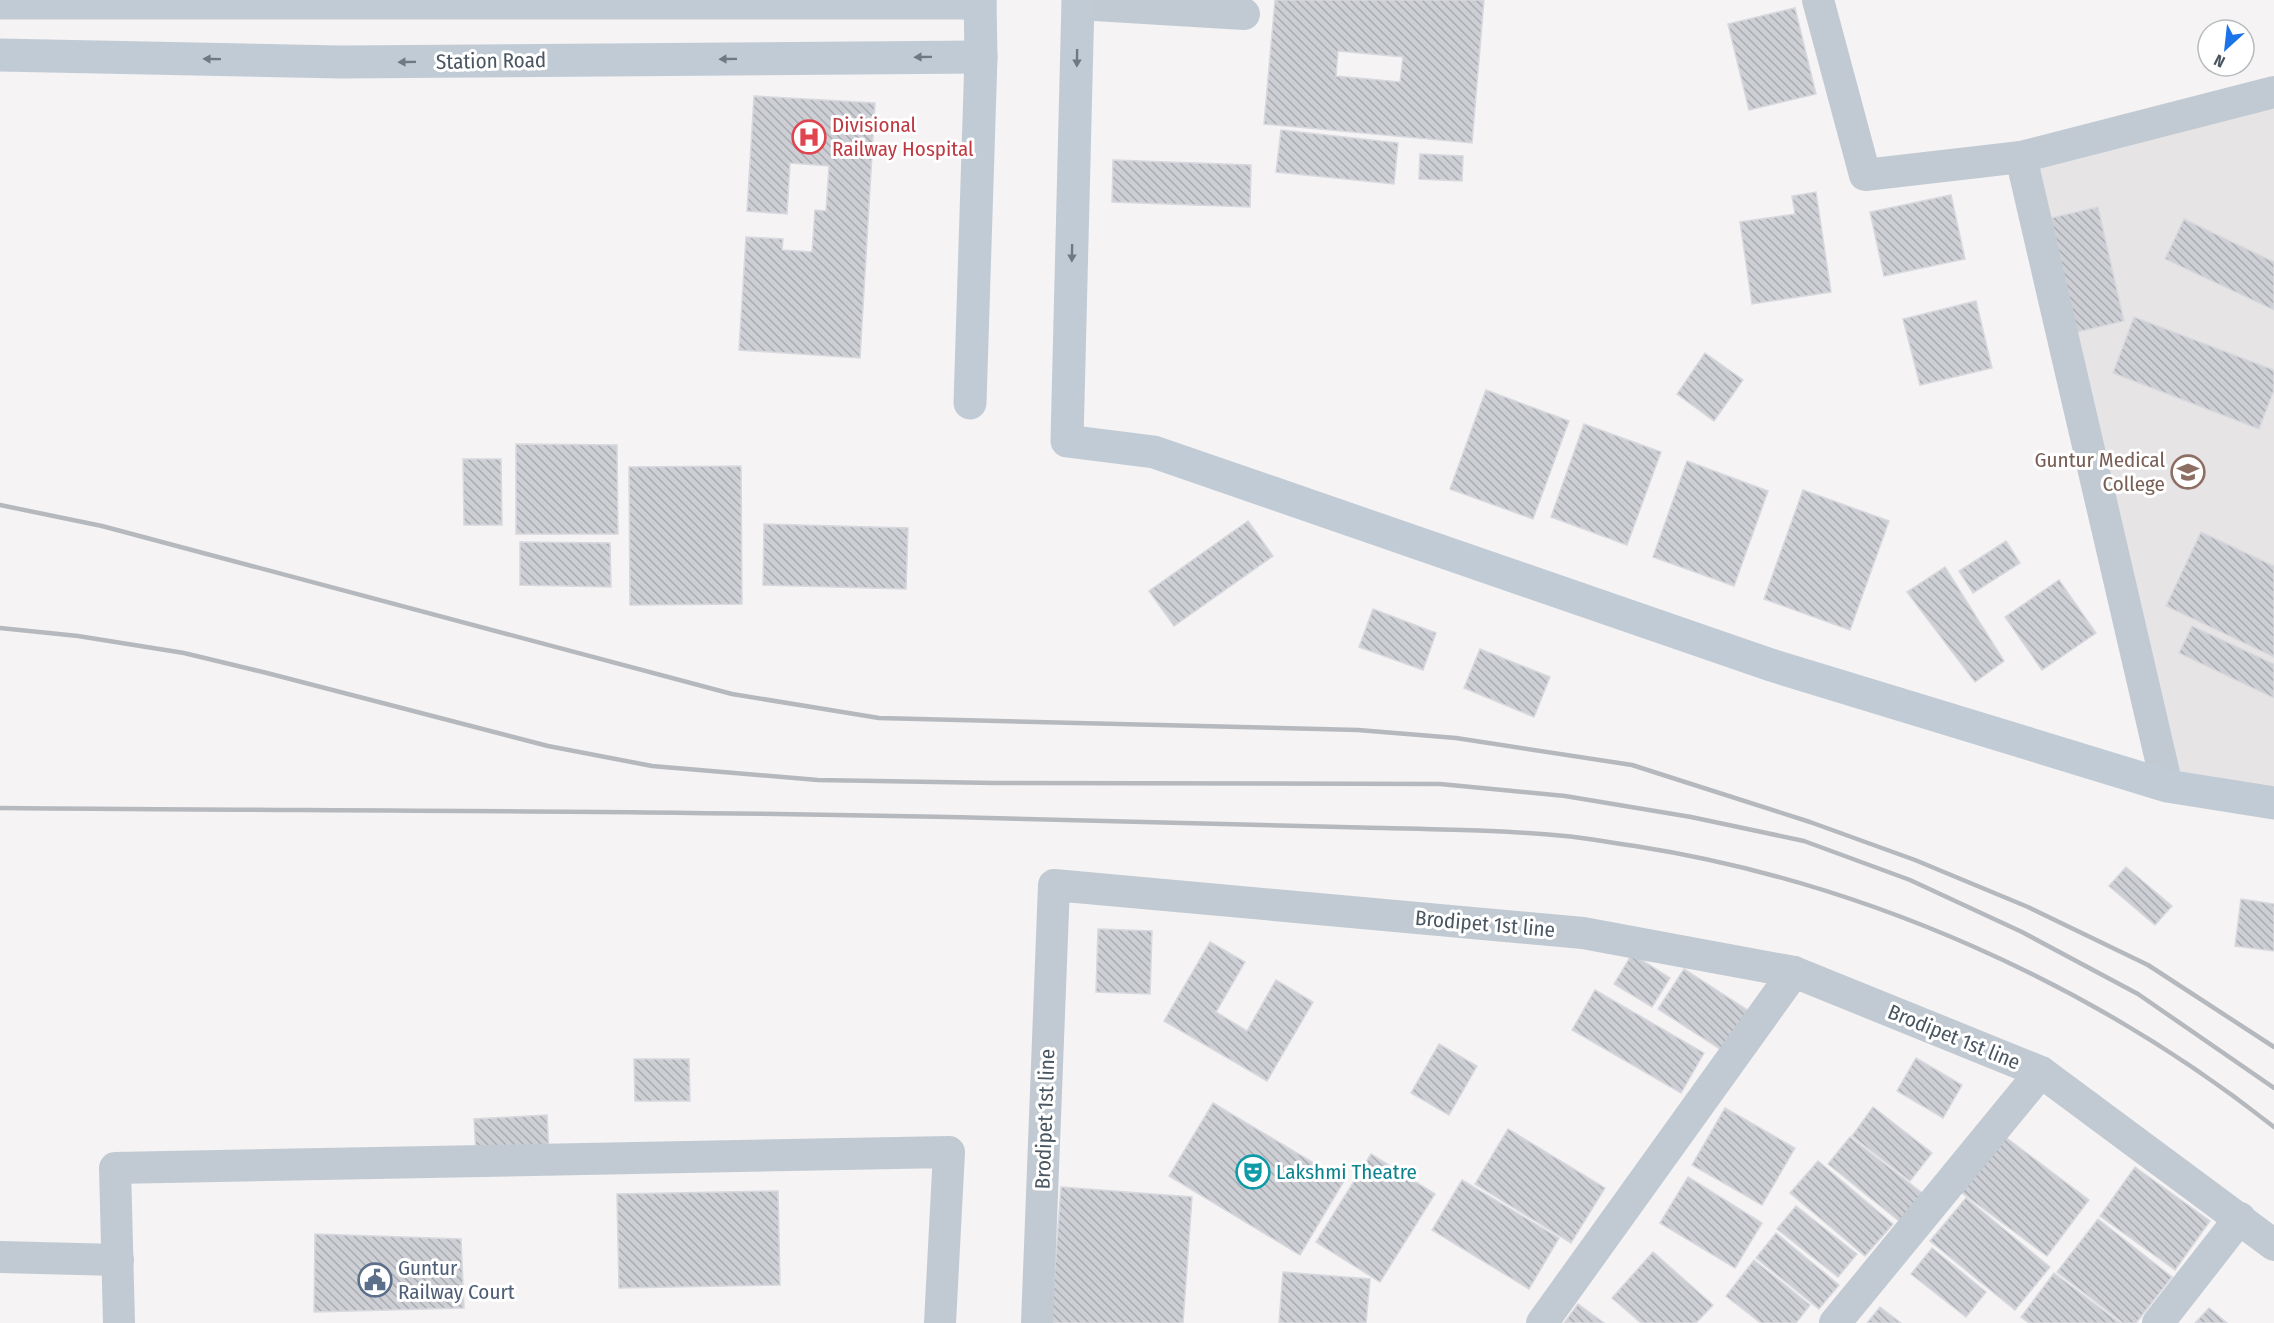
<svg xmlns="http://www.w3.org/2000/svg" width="2274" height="1323" font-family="'Fira Sans Condensed',sans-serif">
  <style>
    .education { fill: #e6e4e5 }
    .building { fill: url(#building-back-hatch); stroke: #d7d9de; stroke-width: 1.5; fill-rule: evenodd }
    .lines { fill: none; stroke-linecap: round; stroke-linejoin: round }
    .street { stroke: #c1cad2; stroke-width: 32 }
    .secondary { stroke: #c1cbd6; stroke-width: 33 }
    .rail { stroke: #b5b8bd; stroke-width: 4.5 }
    .oneway { fill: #6e7984 }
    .labels { text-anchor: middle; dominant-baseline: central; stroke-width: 6; stroke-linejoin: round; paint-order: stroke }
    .street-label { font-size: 21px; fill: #4a5661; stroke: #fff }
    .health-label { font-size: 21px; fill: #be3a42; stroke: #fff; text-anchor: start }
    .education-label { font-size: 21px; fill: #785e54; stroke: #fff; text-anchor: end }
    .culture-label { font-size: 21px; fill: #0d838f; stroke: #fff; text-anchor: start }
    .service-label { font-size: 21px; fill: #4e5e75; stroke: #fff; text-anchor: start }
  </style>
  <defs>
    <pattern id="building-back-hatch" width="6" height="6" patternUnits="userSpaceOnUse" patternTransform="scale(1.5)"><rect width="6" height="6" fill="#cdcfd5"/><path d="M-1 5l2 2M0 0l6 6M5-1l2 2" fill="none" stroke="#a8abb0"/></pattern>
  </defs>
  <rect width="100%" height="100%" fill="#f5f3f3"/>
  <path class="education" d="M2274,103v693l-101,-13 -143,-623z"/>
  <g class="building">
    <path d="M1275,0h209l-12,143 -208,-19zM1338,51l65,6 -3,25 -64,-6z"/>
    <path d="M1795,8l21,86 -67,16 -21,-86z"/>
    <path d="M754,96l121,7 -15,255 -121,-8 7,-113 37,2 -1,11 30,2 3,-42 11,1 3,-45 -39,-3 -3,51 -40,-3z"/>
    <path d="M1281,130l117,13 -4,41 -118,-12z"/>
    <path d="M1420,154l43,2 -1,25 -43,-2z"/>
    <path d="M1113,160l138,5 -1,42 -138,-5z"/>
    <path d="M1816,192l15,100 -79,12 -12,-82 55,-8 -3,-18z"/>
    <path d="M1951,195l14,64 -81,17 -14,-64z"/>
    <path d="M2098,207l26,114 -47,11 -26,-114z"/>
    <path d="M2184,219l90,43v48l-109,-51z"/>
    <path d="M1976,301l16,67 -72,17 -17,-66z"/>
    <path d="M2134,317l140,53v20l-15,39 -146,-56z"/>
    <path d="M1705,353l38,27 -29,41 -37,-27z"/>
    <path d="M1486,390l83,31 -36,98 -83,-30z"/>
    <path d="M1584,424l77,28 -34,93 -76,-28z"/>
    <path d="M516,444l101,1 1,89h-102z"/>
    <path d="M463,459h38l1,66h-38z"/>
    <path d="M1687,461l81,30 -34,95 -81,-29z"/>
    <path d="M741,466l1,138 -112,1 -1,-138z"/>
    <path d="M1803,490l86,31 -39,109 -86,-31z"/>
    <path d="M1248,521l25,35 -99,70 -25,-35z"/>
    <path d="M764,524l144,4 -2,61 -143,-4z"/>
    <path d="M2201,532l73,34v91l-108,-51z"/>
    <path d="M2006,541l14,22 -47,30 -14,-22z"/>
    <path d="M520,542l90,1 1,44 -91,-2z"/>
    <path d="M1945,567l59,94 -29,21 -68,-90z"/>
    <path d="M2059,580l37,53 -54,37 -37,-53z"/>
    <path d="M1373,609l63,24 -13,37 -64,-23z"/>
    <path d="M2192,626l82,38v34l-95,-45z"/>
    <path d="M1480,649l70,28 -16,40 -70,-29z"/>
    <path d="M2126,867l46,39 -17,19 -46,-39z"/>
    <path d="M2241,899l33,5v47l-39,-5z"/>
    <path d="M1098,929l54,2 -2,63 -54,-2z"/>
    <path d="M1210,942l35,20 -29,50 31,19 29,-51 37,22 -46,79 -103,-60z"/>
    <path d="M1632,954l38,24 -18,29 -38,-23z"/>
    <path d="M1684,969l65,42 -26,40 -65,-42z"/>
    <path d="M1595,990l109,63 -23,40 -109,-63z"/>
    <path d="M1439,1044l38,22 -28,49 -38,-22z"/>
    <path d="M1916,1058l46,27 -19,33 -46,-27z"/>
    <path d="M634,1059h55l1,42h-55z"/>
    <path d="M1213,1103l131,78 -44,74 -131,-79z"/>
    <path d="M1873,1107l59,46 -22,28 -58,-45z"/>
    <path d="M1725,1108l70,40 -33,57 -70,-40z"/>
    <path d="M547,1115l2,37 -73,4 -2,-37z"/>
    <path d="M1508,1129l97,59 -34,55 -96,-59z"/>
    <path d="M2000,1133l89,67 -42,56 -90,-67z"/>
    <path d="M1850,1137l76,59 -22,29 -76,-61z"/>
    <path d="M1371,1154l64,40 -55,88 -64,-40z"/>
    <path d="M1818,1161l75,63 -28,32 -75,-63z"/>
    <path d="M2135,1167l75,54 -35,49 -75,-54z"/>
    <path d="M1688,1177l74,46 -27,45 -75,-45z"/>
    <path d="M1462,1180l97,58 -30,51 -97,-59z"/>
    <path d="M1061,1187l131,10 -9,126h-132z"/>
    <path d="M778,1191l2,94 -161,3 -2,-94z"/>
    <path d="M1966,1198l84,69 -35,43 -85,-69z"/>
    <path d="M1796,1206l61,48 -19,23 -61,-48z"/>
    <path d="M2098,1219l74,58 -36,46h-13l-66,-51z"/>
    <path d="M1776,1233l63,52 -20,24 -63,-51z"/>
    <path d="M315,1234l146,5 3,69 -150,4z"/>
    <path d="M1932,1248l54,44 -20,25 -55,-43z"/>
    <path d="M1653,1252l60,53 -17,18h-55l-29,-25z"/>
    <path d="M1754,1260l56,45 -14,18h-35l-35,-27z"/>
    <path d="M1283,1272l87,7 -4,44h-87z"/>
    <path d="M2054,1273l66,50h-91l-8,-6z"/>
    <path d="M1578,1304l26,19h-40z"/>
    <path d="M1880,1307l21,16h-34z"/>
    <path d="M2209,1308l18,15h-32z"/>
  </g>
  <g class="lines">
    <g class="street">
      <path d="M1818,0l47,175 156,-18 253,-65"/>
      <path d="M1078,4l166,10"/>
      <path d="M2021,157l146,629"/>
      <path d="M0,1257l118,3"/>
      <path d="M119,1323l-4,-155 834,-16 -9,171"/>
      <path d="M1037,1323l17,-438 529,48 211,39 247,100 233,173"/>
      <path d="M1542,1323l252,-351"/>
      <path d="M1835,1323l206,-251"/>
      <path d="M2158,1323l82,-105"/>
    </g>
    <g class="secondary">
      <path d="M1078,0l-11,441 87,11 617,213 396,121 107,17"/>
      <path d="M0,3h980"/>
      <path d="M0,55l341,7 640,-5"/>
      <path d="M970,403l11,-346 -1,-57"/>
    </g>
    <g class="rail">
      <path d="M0,505l102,21 630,168 147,24 479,12 98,8 176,27 178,57 105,38 113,47 120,58 126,82"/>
      <path d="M0,628l78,8 106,17 83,20 281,73 104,20 166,14 177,3 445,1 125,12 126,21 113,24 106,39 112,52 116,62 136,94"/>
      <path d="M0,808c329,3 659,2 988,10 118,3 236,6 353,9 74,2 151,2 224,9 23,2 46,7 70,10 229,36 457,137 639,281"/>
    </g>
  </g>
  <defs><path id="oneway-solid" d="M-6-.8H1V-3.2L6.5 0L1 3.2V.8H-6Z" transform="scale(1.5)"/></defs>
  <g class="oneway">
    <use href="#oneway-solid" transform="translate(923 57) rotate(179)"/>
    <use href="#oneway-solid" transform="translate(1077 58) rotate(91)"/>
    <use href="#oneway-solid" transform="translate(212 59) rotate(-179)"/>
    <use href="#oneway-solid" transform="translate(728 59) rotate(179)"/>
    <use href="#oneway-solid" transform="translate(407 62) rotate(179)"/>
    <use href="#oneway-solid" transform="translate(1072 253) rotate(91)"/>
  </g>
  <defs>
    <g id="hospital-ring" transform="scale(1.725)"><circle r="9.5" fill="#fff" stroke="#e0444e" stroke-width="1.5"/><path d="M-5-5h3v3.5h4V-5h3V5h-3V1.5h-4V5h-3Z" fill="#e0444e"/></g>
    <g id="university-ring" transform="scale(1.725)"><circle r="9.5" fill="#fff" stroke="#8d6e63" stroke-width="1.5"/><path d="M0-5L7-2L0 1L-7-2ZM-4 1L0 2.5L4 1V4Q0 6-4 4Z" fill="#8d6e63"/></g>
    <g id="theatre-ring" transform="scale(1.725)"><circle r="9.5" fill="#fff" stroke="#0f9aa8" stroke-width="1.5"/><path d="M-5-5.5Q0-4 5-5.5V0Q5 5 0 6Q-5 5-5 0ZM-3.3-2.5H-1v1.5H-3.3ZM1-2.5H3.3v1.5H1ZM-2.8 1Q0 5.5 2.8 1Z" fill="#0f9aa8"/></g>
    <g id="civic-ring" transform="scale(1.725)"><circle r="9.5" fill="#fff" stroke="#5c6f8a" stroke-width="1.5"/><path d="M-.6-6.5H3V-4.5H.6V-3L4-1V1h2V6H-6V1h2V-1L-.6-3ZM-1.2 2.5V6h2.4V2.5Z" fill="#5c6f8a"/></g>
  </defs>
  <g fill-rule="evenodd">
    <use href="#hospital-ring" x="809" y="137"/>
    <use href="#university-ring" x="2188" y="472"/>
    <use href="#theatre-ring" x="1253" y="1172"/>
    <use href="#civic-ring" x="375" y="1280"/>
  </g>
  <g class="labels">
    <g class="street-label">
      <text transform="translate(491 61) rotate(-1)">Station Road</text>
      <text transform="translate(1485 924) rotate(5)">Brodipet 1st line</text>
      <text transform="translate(1954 1037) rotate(22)">Brodipet 1st line</text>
      <text transform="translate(1045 1119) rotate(-88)">Brodipet 1st line</text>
    </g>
    <g class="health-label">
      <text x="832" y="125">Divisional<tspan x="832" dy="24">Railway Hospital</tspan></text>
    </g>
    <g class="education-label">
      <text x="2165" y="460">Guntur Medical<tspan x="2165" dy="24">College</tspan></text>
    </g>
    <g class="culture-label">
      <text x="1276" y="1172">Lakshmi Theatre</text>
    </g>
    <g class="service-label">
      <text x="398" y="1268">Guntur<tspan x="398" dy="24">Railway Court</tspan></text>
    </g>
  </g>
  <g transform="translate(2226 48) rotate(207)"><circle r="28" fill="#ffffff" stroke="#b7bbc0" stroke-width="1.5"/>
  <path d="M0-4.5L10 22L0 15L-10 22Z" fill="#1a73e8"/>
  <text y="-9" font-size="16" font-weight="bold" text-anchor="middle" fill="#4a5661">N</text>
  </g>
</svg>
